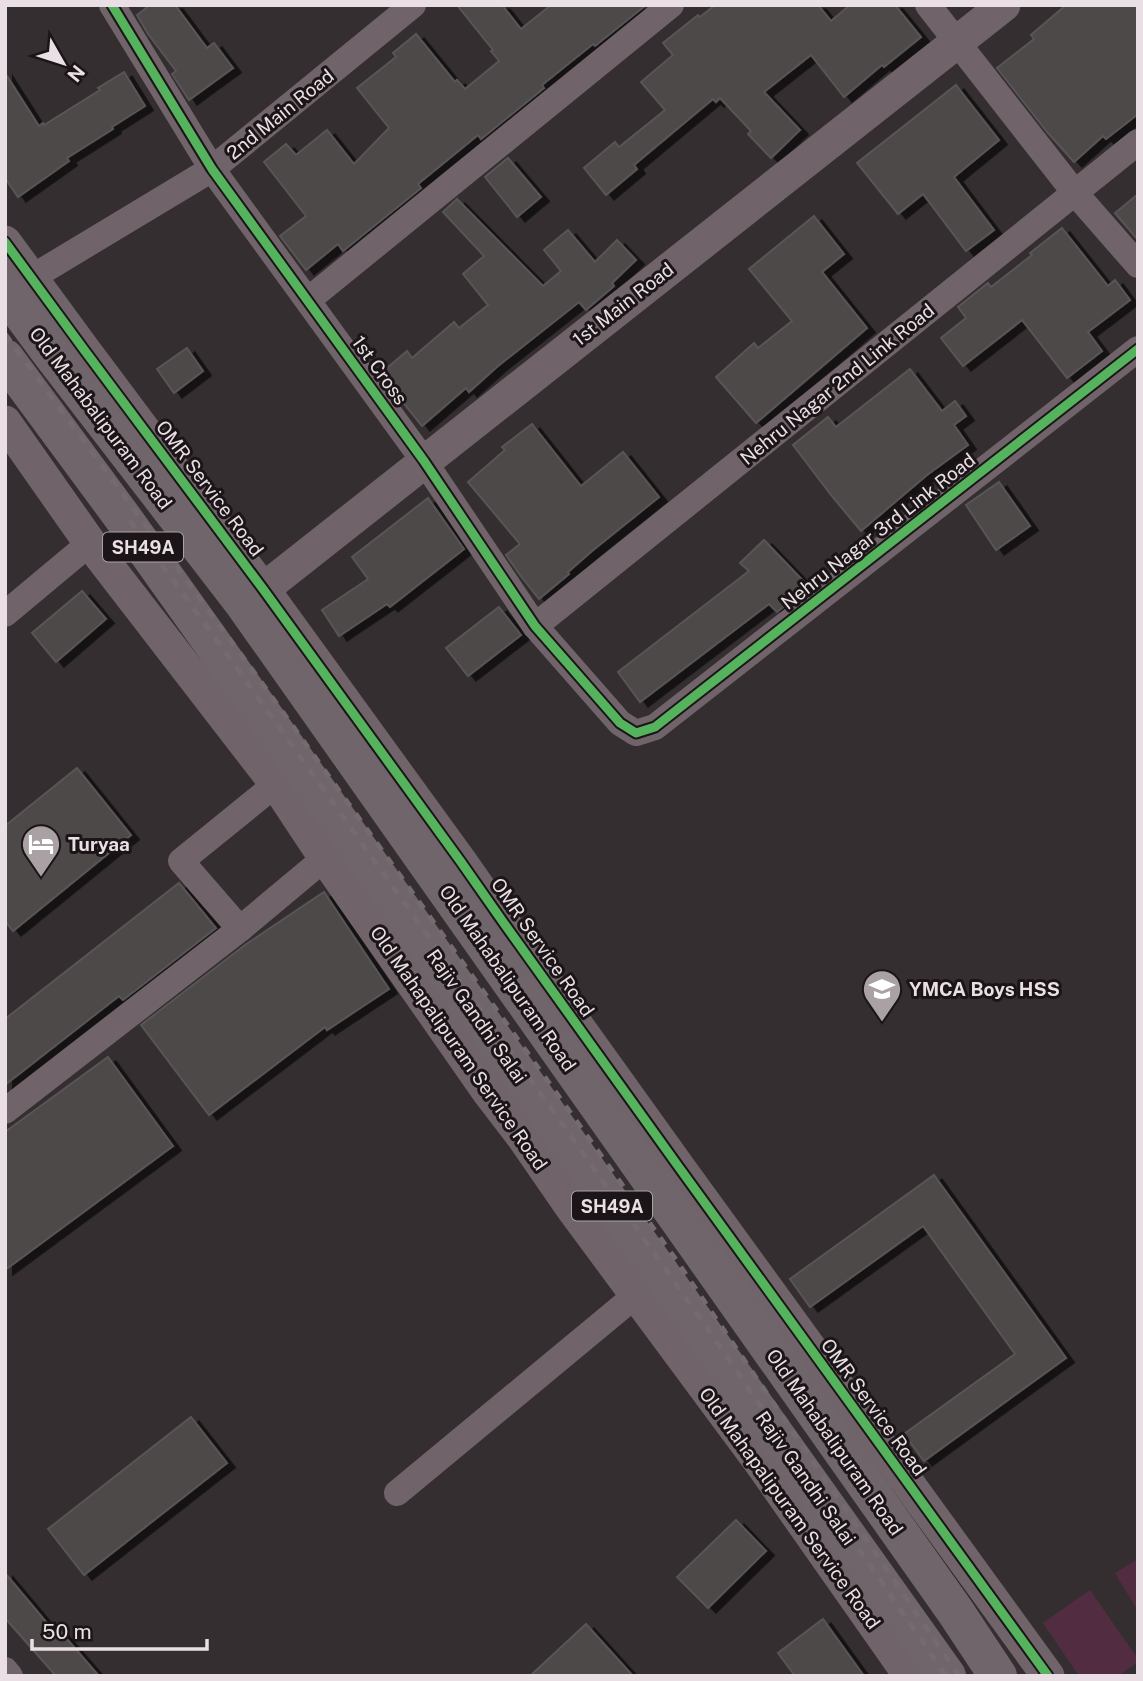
<svg xmlns="http://www.w3.org/2000/svg" width="1143" height="1681" font-family="'Public Sans',sans-serif">
  <style>
    .green { fill: #522d41 }
    .building { fill: #4d484a; stroke: #595456; stroke-width: 2; filter: url(#shadow) }
    .lines { fill: none; stroke-linecap: round; stroke-linejoin: round }
    .minor { stroke: #70646a; stroke-width: 26 }
    .tertiary { stroke: #70646a; stroke-width: 33 }
    .primary { stroke: #71656c; stroke-width: 38 }
    .rail { stroke: #746a6f; stroke-width: 5; stroke-dasharray: 9 9; stroke-linecap: butt }
    .cycleway-casing { stroke: #1b1518; stroke-width: 13 }
    .cycleway { stroke: #56b35d; stroke-width: 9 }
    .labels { text-anchor: middle; dominant-baseline: central; stroke-width: 6; stroke-linejoin: round; paint-order: stroke }
    .shield { fill: #1b1518; stroke: #aba2a7; stroke-width: 2 }
    .shield-label { font-size: 18px; font-weight: bold; fill: #e9dfe4 }
    .street-label { font-size: 19px; fill: #e9dfe4; stroke: #1b1518 }
    .poi-label { font-size: 19px; font-weight: bold; fill: #e9dfe4; stroke: #1b1518; text-anchor: start }
  </style>
  <defs>
    <filter id="shadow"><feDropShadow dx="8" dy="4.5" stdDeviation="0" flood-color="#0009"/></filter>
  </defs>
  <rect width="100%" height="100%" fill="#342e31"/>
  <g class="green">
    <path d="M1138,1559v52l-23,-38z"/>
    <path d="M1090,1590l48,69v3l-20,14h-39l-36,-53z"/>
  </g>
  <g class="building">
    <path d="M150,5h25l32,43 7,-5 19,25 -44,32 -17,-26 4,-3 -28,-37 -11,-19z"/>
    <path d="M457,5h45l19,24 30,-24h95l-51,41 -2,-2 -51,41 2,3 -63,51 -3,-4 -60,49 3,4 -78,63 -5,-7 -32,26 -26,-34 26,-20 -42,-54 22,-18 10,11 31,-25 27,34 35,-36 -32,-40 39,-31 -3,-4 23,-19 39,48 2,-2 8,9 34,-28 -8,-10 2,-1z"/>
    <path d="M715,5h103l13,16 19,-16h45l26,32 -37,30 -2,-2 -38,32 -33,-42 -47,37 36,38 -29,28 -23,-24 3,-3 -31,-33 -4,4 -3,-3 -79,66 3,4 -31,26 -22,-27 31,-26 4,5 46,-37 -24,-28 32,-27 -10,-12 35,-28 2,2z"/>
    <path d="M1066,5h72v109l-32,25 -3,-3 -29,26 -26,-29 -51,-65 37,-29 -3,-4z"/>
    <path d="M124,72l21,34 -33,21 1,2 -46,29 2,3 -51,36 -13,-19v-105l34,53 4,-3 1,2 56,-35 -2,-2z"/>
    <path d="M956,85l43,55 -45,37 40,53 -28,21 -43,-57 -25,20 -41,-51z"/>
    <path d="M508,158l33,39 -24,20 -32,-40z"/>
    <path d="M1138,194v46l-23,-27z"/>
    <path d="M457,199l86,87 18,-15 -17,-21 24,-20 27,32 22,-22 19,20 -24,23 2,3 -28,24 -7,-8 -81,64 -29,26 -3,-4 -44,38 -42,-52 27,-23 5,7 42,-36 5,6 29,-23 -25,-31 21,-18 -41,-44z"/>
    <path d="M814,216l30,38 -22,18 45,56 -111,95 -40,-46 38,-34 4,5 34,-27 -43,-52z"/>
    <path d="M1062,228l46,58 7,-6 15,20 -42,32 14,19 -35,27 -45,-58 -59,46 -22,-28 25,-20 -8,-11 30,-24 3,4 41,-32 -2,-2z"/>
    <path d="M187,348l16,23 -29,22 -17,-24z"/>
    <path d="M910,369l32,42 13,-10 11,15 -12,9 14,20 -41,30 -66,56 -30,-36 -38,-50 35,-28 8,10z"/>
    <path d="M532,424l49,62 42,-34 36,45 -67,54 -24,21 1,2 -30,25 -19,-24 -14,-20 14,-11 -52,-62 37,-32 -3,-3z"/>
    <path d="M999,482l31,44 -34,24 -30,-45z"/>
    <path d="M428,498l36,51 -74,58 -3,-3 -48,32 -17,-26 46,-31 -16,-22z"/>
    <path d="M764,540l45,47 -32,25 -8,-8 -129,98 -22,-30 131,-101 -9,-8z"/>
    <path d="M82,591l24,28 -50,43 -24,-29z"/>
    <path d="M499,607l22,28 -53,41 -22,-28z"/>
    <path d="M77,768l54,67 -118,96 -8,-10v-95z"/>
    <path d="M179,883l37,45 -93,72 -4,-4 -114,89v-66z"/>
    <path d="M324,892l65,97 -62,41 -2,-3 -116,88 -68,-90 104,-80z"/>
    <path d="M108,1057l65,89 -168,124v-138z"/>
    <path d="M934,1175l132,183 -142,103 -20,-27 111,-80 -92,-128 -113,81 -20,-28z"/>
    <path d="M191,1417l36,46 -143,112 -36,-46z"/>
    <path d="M736,1520l30,31 -58,57 -31,-31z"/>
    <path d="M5,1573l52,62 4,-3 38,44h-43l-51,-58z"/>
    <path d="M823,1619l41,57h-69l-17,-23z"/>
    <path d="M586,1624l47,52h-103z"/>
  </g>
  <g class="lines">
    <g class="minor">
      <path d="M112,5l100,164 212,292 111,165 85,97 16,10 19,-6 483,-378"/>
      <path d="M928,5l147,188 63,72"/>
      <path d="M31,278l181,-109 201,-164"/>
      <path d="M308,300l363,-295"/>
      <path d="M5,614l85,-71"/>
      <path d="M535,626l603,-484"/>
      <path d="M240,929l-59,-68 95,-77"/>
      <path d="M5,1111l235,-182 85,-71"/>
      <path d="M397,1493l239,-198"/>
      <path d="M5,1670l5,6"/>
    </g>
    <g class="tertiary">
      <path d="M5,242l80,109 178,238 198,273 42,60 175,244 370,510"/>
      <path d="M5,422l85,121 186,241 49,74 164,235 33,43 49,71 191,258 148,211"/>
      <path d="M247,602l757,-597"/>
    </g>
    <g class="primary">
      <path d="M5,291l45,61 194,252 711,1007 43,65"/>
      <path d="M5,358l121,164 821,1154"/>
    </g>
    <g class="rail">
      <path d="M5,334l251,341 418,582 285,419"/>
      <path d="M130,521l114,157 450,631 252,367"/>
    </g>
    <g class="cycleway-casing">
      <g id="cycleway">
        <path d="M112,5l100,164 212,292 111,165 85,97 16,10 19,-6 483,-378"/>
        <path d="M5,242l80,109 178,238 198,273 42,60 175,244 370,510"/>
      </g>
    </g>
    <use href="#cycleway" class="cycleway"/>
  </g>
  <defs>
    <g id="hotel-pin" transform="scale(2.0125)"><path d="M0 17L-7.5 6A9.5 9.5 0 1 1 7.5 6Z" fill="#aaa1a5" stroke="#1b1518"/><path d="M-6-4.5h1.5V1H6V5H4.5V3h-9V5H-6ZM-4 0a1.8 1.8 0 1 1 3.6 0ZM.5 0V-2.5h3Q6-2.5 6 0Z" fill="#fff"/></g>
    <g id="school-pin" transform="scale(2.0125)"><path d="M0 17L-7.5 6A9.5 9.5 0 1 1 7.5 6Z" fill="#aaa1a5" stroke="#1b1518"/><path d="M0-5L7-2L0 1L-7-2ZM-4 1L0 2.5L4 1V4Q0 6-4 4Z" fill="#fff"/></g>
  </defs>
  <g fill-rule="evenodd">
    <use href="#hotel-pin" x="41" y="844"/>
    <use href="#school-pin" x="882" y="989"/>
  </g>
  <g class="labels">
    <g class="shield">
      <rect x="103" y="532.5" width="80" height="29" rx="5"/>
      <rect x="572" y="1191.5" width="80" height="29" rx="5"/>
    </g>
    <g class="shield-label">
      <text x="143" y="547">SH49A</text>
      <text x="612" y="1206">SH49A</text>
    </g>
    <g class="street-label">
      <text transform="translate(280 114) rotate(-39)">2nd Main Road</text>
      <text transform="translate(623 304) rotate(-38)">1st Main Road</text>
      <text transform="translate(380 370) rotate(54)">1st Cross</text>
      <text transform="translate(837 384) rotate(-39)">Nehru Nagar 2nd Link Road</text>
      <text transform="translate(101 418) rotate(53)">Old Mahabalipuram Road</text>
      <text transform="translate(210 488) rotate(53)">OMR Service Road</text>
      <text transform="translate(878 531) rotate(-38)">Nehru Nagar 3rd Link Road</text>
      <text transform="translate(543 947) rotate(55)">OMR Service Road</text>
      <text transform="translate(508 978) rotate(55)">Old Mahabalipuram Road</text>
      <text transform="translate(477 1016) rotate(55)">Rajiv Gandhi Salai</text>
      <text transform="translate(459 1048) rotate(55)">Old Mahapalipuram Service Road</text>
      <text transform="translate(874 1407) rotate(54)">OMR Service Road</text>
      <text transform="translate(835 1442) rotate(55)">Old Mahabalipuram Road</text>
      <text transform="translate(806 1478) rotate(55)">Rajiv Gandhi Salai</text>
      <text transform="translate(790 1508) rotate(54)">Old Mahapalipuram Service Road</text>
    </g>
    <g class="poi-label">
      <text x="68" y="844">Turyaa</text>
      <text x="909" y="989">YMCA Boys HSS</text>
    </g>
  </g>
  <rect width="1143" height="1681" fill="none" stroke="#e9dfe4" stroke-width="14"/>
  <g transform="translate(63 63) rotate(129)" stroke="#1b1518" stroke-width="5" paint-order="stroke">
  <path d="M0-5L12 26L0 18L-12 26Z" fill="#e9dfe4"/>
  <text y="-10" font-size="19" font-weight="bold" text-anchor="middle" fill="#e9dfe4">N</text>
  </g>
  <path d="M32 1639v10h175v-10" fill="none" stroke="#e9dfe4" stroke-width="3.5"/>
  <text x="42" y="1639" font-size="21" fill="#e9dfe4" stroke="#1b1518" stroke-width="5" paint-order="stroke">50 m</text>
</svg>
